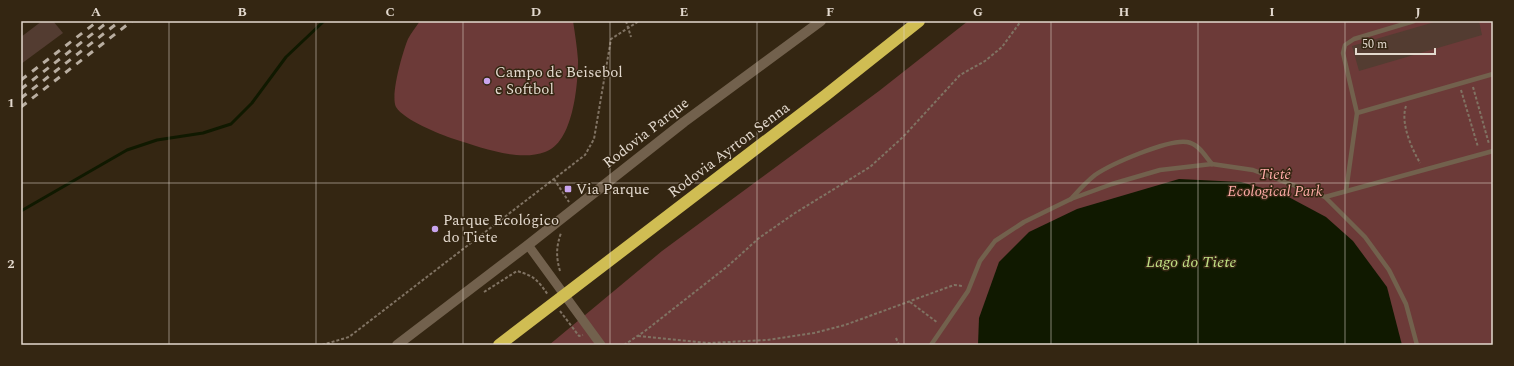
<svg xmlns="http://www.w3.org/2000/svg" width="1514" height="366" font-family="Spectral,serif">
  <style>
    .green { fill: #6c3a38 }
    .water { fill: #101900 }
    .lines { fill: none; stroke-linecap: round; stroke-linejoin: round }
    .stream { stroke: #101900; stroke-width: 3 }
    .building { fill: #533c31 }
    .path { stroke: #807363; stroke-width: 2; stroke-dasharray: 3 2; stroke-linecap: butt }
    .service { stroke: #72614d; stroke-width: 4.5 }
    .minor { stroke: #72614d; stroke-width: 9 }
    .tertiary { stroke: #72614d; stroke-width: 10 }
    .motorway { stroke: #d0bd53; stroke-width: 12 }
    .rail { stroke: #b9aea1; stroke-width: 3; stroke-dasharray: 7 7; stroke-linecap: butt }
    .grid { fill: none; stroke: #e3d9ce; stroke-width: 1; stroke-opacity: 0.55 }
    .poi-dot { fill: #c9a5ee; stroke: #342612; stroke-width: 1.5 }
    .labels { text-anchor: middle; dominant-baseline: central; stroke-width: 3; stroke-linejoin: round; paint-order: stroke }
    .poi-label { font-size: 15px; fill: #e3d9ce; stroke: #342612; text-anchor: start }
    .street-label { font-size: 15px; fill: #e3d9ce; stroke: #342612 }
    .park-label { font-size: 15px; font-style: italic; fill: #fcaaa5; stroke: #342612 }
    .water-label { font-size: 16px; font-style: italic; fill: #c0e084; stroke: #342612 }
    .neatline { fill: none; stroke: #e3d9ce; stroke-width: 1.5 }
    .grid-label { font-size: 13px; text-anchor: middle; font-weight: bold; fill: #e3d9ce }
  </style>
  <rect width="100%" height="100%" fill="#342612"/>
  <g class="green">
    <path d="M420,21h153c2,13 4,26 5,39 0,26 -5,83 -33,92 -27,10 -65,-5 -91,-13 -15,-5 -50,-19 -58,-32 -6,-12 7,-56 12,-68 3,-6 8,-12 12,-18z"/>
    <path d="M968,21h525v324h-944l113,-94 217,-160z"/>
  </g>
  <path class="water" d="M1179,179l62,3 42,12 43,23 27,24 34,46 15,58h-424l1,-27 20,-56 30,-30 48,-23z"/>
  <g class="lines">
    <path class="stream" d="M21,211l106,-61 30,-10 46,-7 28,-9 21,-21 34,-46 38,-36"/>
  </g>
  <g class="building">
    <path d="M42,21h11l10,12 -42,31v-27z"/>
    <path d="M1438,21h41l3,14 -123,36 -7,-25z"/>
  </g>
  <g class="lines">
    <g class="path">
      <path d="M626,21l5,16"/>
      <path d="M1473,87l16,57"/>
      <path d="M1461,90l17,57"/>
      <path d="M1406,106c-6,17 6,43 14,57"/>
      <path d="M554,179l15,23"/>
      <path d="M560,271c-4,-14 -4,-24 1,-38"/>
      <path d="M484,292l33,-21c17,5 21,9 31,24"/>
      <path d="M910,302l28,21"/>
      <path d="M560,311l19,25 4,-1"/>
      <path d="M638,336l71,7 58,-3 47,-7 31,-8 109,-40 8,1"/>
      <path d="M896,338l3,7"/>
      <path d="M322,345l27,-8 236,-182 9,-16 17,-100 28,-18"/>
      <path d="M624,345l21,-14 83,-65 31,-28 36,-25 75,-46 33,-30 57,-62 25,-14 17,-14 19,-26"/>
    </g>
    <g class="service">
      <path d="M1357,113l136,-39"/>
      <path d="M1346,191l11,-78 -14,-60 2,-8 9,-6 60,-18"/>
      <path d="M1325,197l168,-46"/>
      <path d="M1071,199c8,-9 15,-17 24,-24 16,-11 73,-36 92,-33 12,2 18,14 25,22"/>
      <path d="M931,345l37,-54 12,-30 15,-20 29,-19 47,-23 41,-15 48,-14 52,-6 41,6 72,27 40,40 24,33 17,34 11,41"/>
    </g>
    <path class="minor" d="M528,245l73,100"/>
    <path class="tertiary" d="M397,345l131,-100 156,-123 137,-101"/>
    <path class="motorway" d="M499,345l327,-250 93,-74"/>
    <g class="rail">
      <path d="M21,80l77,-59"/>
      <path d="M21,89l88,-68"/>
      <path d="M21,98l99,-77"/>
      <path d="M21,107l111,-86"/>
    </g>
  </g>
  <path class="grid" d="M169,21v324M316,21v324M463,21v324M610,21v324M757,21v324M904,21v324M1051,21v324M1198,21v324M1345,21v324M21,183h1472"/>
  <g class="poi-dot">
    <circle cx="487" cy="81" r="4"/>
    <rect x="564" y="185" width="8" height="8" rx="2"/>
    <circle cx="435" cy="229" r="4"/>
  </g>
  <g class="labels">
    <g class="poi-label">
      <text x="495" y="72">Campo de Beisebol<tspan x="495" dy="17">e Softbol</tspan></text>
      <text x="576" y="189">Via Parque</text>
      <text x="443" y="220">Parque Ecológico<tspan x="443" dy="17">do Tiete</tspan></text>
    </g>
    <g class="street-label">
      <text transform="translate(646 133) rotate(-38)">Rodovia Parque</text>
      <text transform="translate(729 150) rotate(-37)">Rodovia Ayrton Senna</text>
    </g>
    <g class="park-label">
      <text x="1275" y="174">Tietê<tspan x="1275" dy="17">Ecological Park</tspan></text>
    </g>
    <g class="water-label">
      <text x="1191" y="262">Lago do Tiete</text>
    </g>
  </g>
  <rect width="1514" height="366" fill="none" stroke="#342612" stroke-width="44"/>
  <path d="M1356 48v6h79v-6" fill="none" stroke="#e3d9ce" stroke-width="2"/>
  <text x="1362" y="48" font-size="12" fill="#e3d9ce" stroke="#342612" stroke-width="3" paint-order="stroke">50 m</text>
  <rect x="22" y="22" width="1470" height="322" class="neatline"/>
  <g class="grid-label">
    <text x="96" y="16">A</text>
    <text x="242" y="16">B</text>
    <text x="390" y="16">C</text>
    <text x="536" y="16">D</text>
    <text x="684" y="16">E</text>
    <text x="830" y="16">F</text>
    <text x="978" y="16">G</text>
    <text x="1124" y="16">H</text>
    <text x="1272" y="16">I</text>
    <text x="1418" y="16">J</text>
    <text x="11" y="107">1</text>
    <text x="11" y="268">2</text>
  </g>
</svg>
